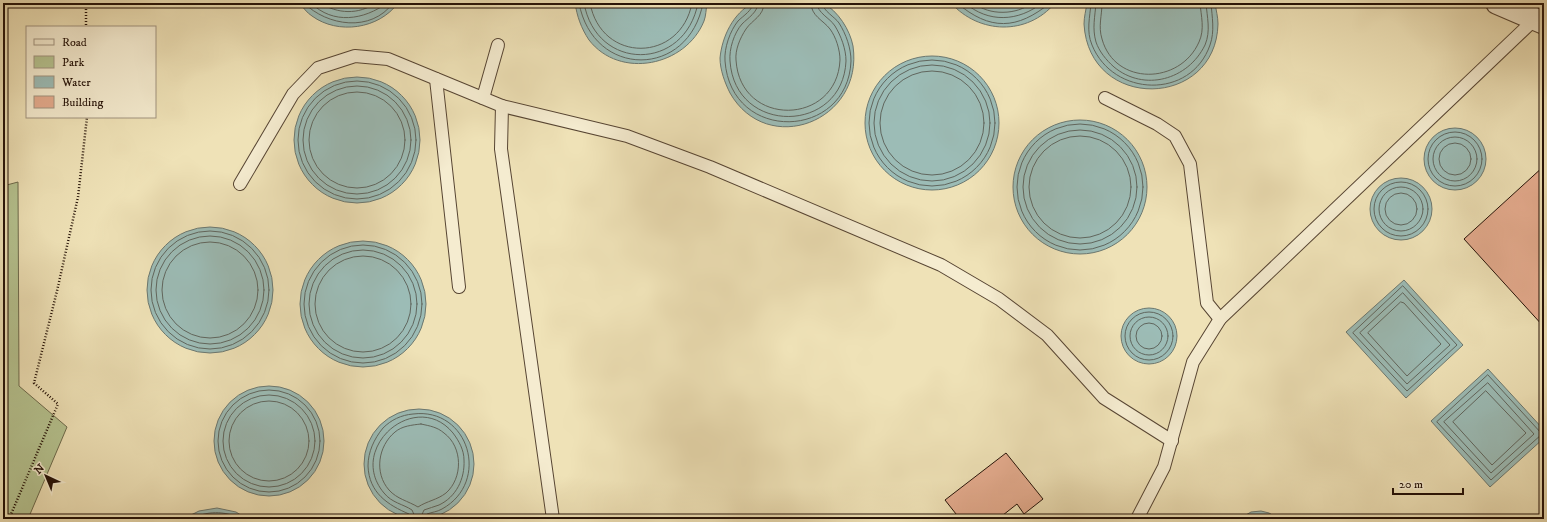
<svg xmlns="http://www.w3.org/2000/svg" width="1547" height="522" font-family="'IM FELL DW Pica',serif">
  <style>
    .green { fill: #b6c491; stroke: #6d6a4c }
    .water { fill: #9cbcb6; stroke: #6c7870 }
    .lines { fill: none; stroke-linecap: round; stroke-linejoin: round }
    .shore { stroke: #60665e; stroke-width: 1 }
    .building { fill: #e5ac8f; stroke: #241107 }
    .lane-casing { stroke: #574533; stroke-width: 14 }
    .street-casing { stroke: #574533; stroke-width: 24 }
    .path { stroke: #241107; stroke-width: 2.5; stroke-dasharray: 1 2; stroke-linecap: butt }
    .lane { stroke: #f5ecd0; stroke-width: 12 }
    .street { stroke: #f5ecd0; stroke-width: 22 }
  </style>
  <rect width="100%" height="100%" fill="#efe2b7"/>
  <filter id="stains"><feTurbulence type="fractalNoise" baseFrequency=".005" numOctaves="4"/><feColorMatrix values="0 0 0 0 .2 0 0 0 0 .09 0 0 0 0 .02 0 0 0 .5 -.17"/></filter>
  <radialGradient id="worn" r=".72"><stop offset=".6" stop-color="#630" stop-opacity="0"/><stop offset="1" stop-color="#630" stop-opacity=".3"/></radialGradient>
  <path class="green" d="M18,182l1,204 48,41 -39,92h-25v-333z"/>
  <g class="water">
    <path d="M299,3h99c-19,26 -60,32 -86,13 -5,-3 -9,-9 -13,-13z"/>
    <path d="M575,3h132c-1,6 -1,13 -3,18 -18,45 -84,59 -115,19 -8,-12 -12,-24 -14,-37z"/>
    <path d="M753,3h70c15,8 27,27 30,43 11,76 -86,112 -123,47 -5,-10 -10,-23 -10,-35 2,-21 13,-45 33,-55z"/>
    <path d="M951,3h104c-28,33 -76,31 -104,0z"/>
    <path d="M1087,3h128c1,7 3,14 3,21 -2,85 -129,88 -134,0 0,-7 2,-14 3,-21z"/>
    <circle cx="932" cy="123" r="67"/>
    <circle cx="357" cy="140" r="63"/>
    <circle cx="1080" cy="187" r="67"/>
    <circle cx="1455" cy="159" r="31"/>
    <circle cx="1401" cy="209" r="31"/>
    <circle cx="210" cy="290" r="63"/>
    <circle cx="363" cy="304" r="63"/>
    <path d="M1404,280l59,65 -57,53 -60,-66z"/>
    <circle cx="1149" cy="336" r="28"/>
    <path d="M1488,369l56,61v8l-54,49 -59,-66z"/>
    <circle cx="269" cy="441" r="55"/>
    <circle cx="419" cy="464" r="55"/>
    <path d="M217,508l19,4 11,7h-64l16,-8z"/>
    <path d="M1261,511l8,2 10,6h-40l12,-7z"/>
  </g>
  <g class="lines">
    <g class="shore">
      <path d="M304,3c23,23 67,30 89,0"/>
      <path d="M311,3c22,22 53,17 76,0"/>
      <path d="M320,3c18,11 38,12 56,0"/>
      <path d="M579,3c14,76 110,76 124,0"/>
      <path d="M584,3c12,69 101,69 114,0"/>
      <path d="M590,3c11,61 91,60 102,0"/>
      <path d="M753,3c0,7 -10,13 -15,18 -8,10 -14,27 -13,40 6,83 123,79 126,0 0,-13 -5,-27 -12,-38 -4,-6 -16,-12 -17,-20"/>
      <path d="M758,3c0,9 -10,15 -16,21 -8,9 -13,25 -12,37 5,75 113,73 116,0 0,-12 -5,-25 -11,-35 -5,-8 -18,-13 -18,-23"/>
      <path d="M764,3c0,13 -12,17 -18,26 -6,9 -11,21 -10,31 4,68 101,66 104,0 0,-10 -4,-23 -10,-31 -7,-9 -19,-13 -19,-26"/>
      <path d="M957,3c33,28 60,27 93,0"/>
      <path d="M965,3c23,20 53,19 77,0"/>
      <path d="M974,3c15,13 43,12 58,0"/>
      <path d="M1091,3c-1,14 -5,28 1,42 21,52 99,55 118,0 5,-14 2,-28 1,-42"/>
      <path d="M1096,3c-1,14 -4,25 0,39 3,9 10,18 18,25 30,25 74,13 91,-22 6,-14 2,-28 1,-42"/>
      <path d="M1102,3c0,13 -4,23 0,36 13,47 78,46 97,3 6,-13 2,-26 1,-39"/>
      <circle cx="932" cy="123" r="63"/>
      <circle cx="932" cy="123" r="58"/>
      <circle cx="932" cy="123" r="52"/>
      <circle cx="357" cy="140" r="59"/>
      <circle cx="357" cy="140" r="54"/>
      <circle cx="357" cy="140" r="48"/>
      <circle cx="1080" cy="187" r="63"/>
      <circle cx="1080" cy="187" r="57"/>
      <circle cx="1455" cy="159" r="27"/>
      <circle cx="1080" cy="187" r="51"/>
      <circle cx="1455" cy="159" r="22"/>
      <circle cx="1455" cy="159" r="16"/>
      <circle cx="1401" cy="209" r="27"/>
      <circle cx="1401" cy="209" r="22"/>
      <circle cx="1401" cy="209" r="16"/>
      <circle cx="210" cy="290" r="59"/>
      <circle cx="210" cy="290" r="54"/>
      <circle cx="210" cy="290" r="48"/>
      <circle cx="363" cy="304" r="59"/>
      <circle cx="363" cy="304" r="54"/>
      <circle cx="363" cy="304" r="48"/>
      <path d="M1403,286l54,59 -50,46 -54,-58z"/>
      <path d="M1403,293l47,52 -43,39 -47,-51z"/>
      <path d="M1401,302l3,1 37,41 -34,32 -39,-43z"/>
      <circle cx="1149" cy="336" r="24"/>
      <circle cx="1149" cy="336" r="19"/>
      <circle cx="1149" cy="336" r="13"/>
      <path d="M1488,375l54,59 -51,46 -54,-58z"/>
      <path d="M1488,383l46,51 -43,39 -47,-51z"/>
      <circle cx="269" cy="441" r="51"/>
      <path d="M1486,391l40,42 -34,32 -39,-43z"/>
      <circle cx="269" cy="441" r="46"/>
      <circle cx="269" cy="441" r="40"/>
      <path d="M421,424c9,2 16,3 23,9 19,14 19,45 2,60 -9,7 -19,8 -28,14 -10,-6 -21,-8 -29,-17 -15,-17 -11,-44 6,-58 7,-6 17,-7 26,-8z"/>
      <path d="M191,519c15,-8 34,-9 49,0"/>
      <path d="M411,519l-2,-5c-21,-9 -40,-21 -41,-48 0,-14 6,-27 15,-38 8,-8 18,-13 30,-14 56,-7 78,68 29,95 -5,3 -10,3 -15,5l-2,5"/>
      <path d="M416,519l-4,-9c-9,-6 -20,-7 -28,-17 -38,-45 32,-105 69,-60 6,8 11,17 11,27 1,19 -8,37 -25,45 -5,2 -10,3 -15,5l-4,9"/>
    </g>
  </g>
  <g class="building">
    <path d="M1544,166v161l-80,-88z"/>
    <path d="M1006,453l37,46 -19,15 -7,-10 -19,15h-38l-15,-19z"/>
  </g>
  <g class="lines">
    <g class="lane-casing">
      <g id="lane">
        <path d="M436,79l23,208"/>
        <path d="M483,98l15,-53"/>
        <path d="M1105,98l52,26 18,12 15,28 17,139 13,16"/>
        <path d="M502,106l-1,43 52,370"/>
        <path d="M240,184l53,-90 25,-26 37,-12 33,3 114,47 125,30 83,31 231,98 58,34 48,36 57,63 68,43"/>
        <path d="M1137,519l27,-52 29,-105 27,-43 315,-300"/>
      </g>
    </g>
    <g class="street-casing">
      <path id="street" d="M1497,3l47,20"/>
    </g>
    <g class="path">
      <path d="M86,3v24"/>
      <path d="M9,519l49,-115 -24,-21 23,-92 21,-94 9,-80"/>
    </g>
    <use href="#lane" class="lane"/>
    <use href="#street" class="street"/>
  </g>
  <rect width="1547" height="522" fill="none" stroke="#efe2b7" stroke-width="16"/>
  <rect x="4" y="4" width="1539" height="514" fill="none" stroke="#241107" stroke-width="2"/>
  <rect x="8" y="8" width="1531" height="506" fill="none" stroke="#241107"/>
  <rect x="26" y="26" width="130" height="92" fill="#f5ecd0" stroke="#a19480"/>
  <rect x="34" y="39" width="20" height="6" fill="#f5ecd0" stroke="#a19480"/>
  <text x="62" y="46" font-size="12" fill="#241107">Road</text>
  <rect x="34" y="56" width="20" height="12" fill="#b6c491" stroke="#a19480"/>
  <text x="62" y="66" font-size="12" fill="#241107">Park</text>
  <rect x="34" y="76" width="20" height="12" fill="#9cbcb6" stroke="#a19480"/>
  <text x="62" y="86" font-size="12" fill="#241107">Water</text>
  <rect x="34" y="96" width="20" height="12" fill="#e5ac8f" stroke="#a19480"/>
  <text x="62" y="106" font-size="12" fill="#241107">Building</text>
  <g transform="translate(46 476) rotate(316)" stroke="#f5ecd0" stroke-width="3" paint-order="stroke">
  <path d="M0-3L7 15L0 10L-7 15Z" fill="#241107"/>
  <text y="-6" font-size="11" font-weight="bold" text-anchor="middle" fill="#241107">N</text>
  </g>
  <path d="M1393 488v6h70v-6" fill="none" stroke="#241107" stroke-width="2"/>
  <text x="1399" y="488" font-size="12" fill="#241107" stroke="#f5ecd0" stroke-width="3" paint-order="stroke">20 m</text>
  <rect width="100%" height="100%" filter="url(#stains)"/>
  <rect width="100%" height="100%" fill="url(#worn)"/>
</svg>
